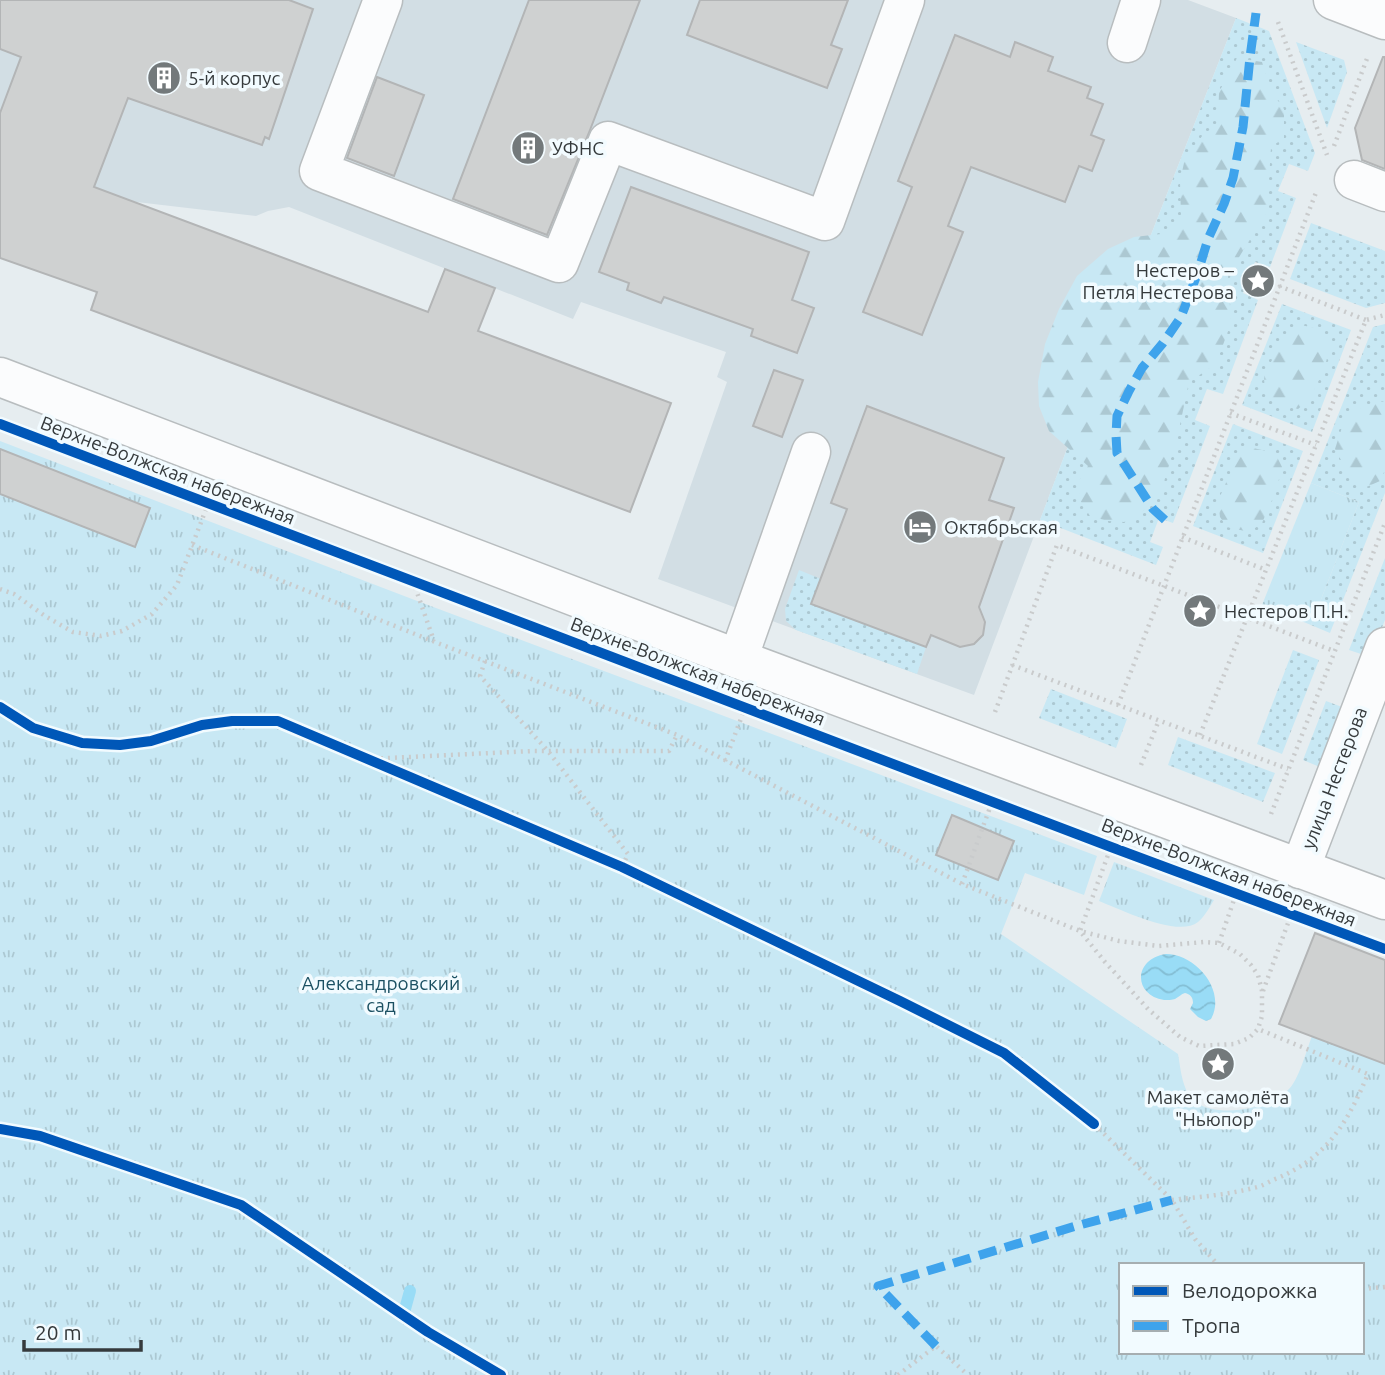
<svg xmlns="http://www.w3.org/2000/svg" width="1385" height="1375" font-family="Ubuntu,sans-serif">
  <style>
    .built { fill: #d2dee4 }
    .grass { fill: url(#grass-dots) }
    .forest { fill: url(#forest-firs) }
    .park { fill: url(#park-tufts); fill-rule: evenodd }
    .water { fill: url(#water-waves) }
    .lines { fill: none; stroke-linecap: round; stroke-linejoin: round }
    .stream { stroke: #99dcf6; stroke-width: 12 }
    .building { fill: #cfd1d1; stroke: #b3b5b6; stroke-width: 2 }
    .minor-casing { stroke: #b8bdbf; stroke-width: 41 }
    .path { stroke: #c9cbcc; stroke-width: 4.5; stroke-dasharray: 2 5; stroke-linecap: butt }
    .minor { stroke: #fbfcfd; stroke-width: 38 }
    .quiet { stroke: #3ea3ec; stroke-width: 9; stroke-dasharray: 18 9; stroke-linecap: butt }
    .cycleway-casing { stroke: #f2fbff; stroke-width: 15 }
    .cycleway { stroke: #0057b8; stroke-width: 10 }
    .labels { text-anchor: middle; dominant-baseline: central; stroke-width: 7; stroke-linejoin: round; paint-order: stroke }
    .poi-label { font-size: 19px; fill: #353a3c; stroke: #f2fbff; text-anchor: start }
    .street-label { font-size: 19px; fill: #353a3c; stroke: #f2fbff }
    .park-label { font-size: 19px; fill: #1b5062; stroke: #f2fbff }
  </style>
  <defs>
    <pattern id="grass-dots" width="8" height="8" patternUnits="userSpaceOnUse" patternTransform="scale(1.75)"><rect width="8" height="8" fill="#c8e8f4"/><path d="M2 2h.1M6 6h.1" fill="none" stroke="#acc8d2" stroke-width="1.8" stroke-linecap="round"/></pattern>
    <pattern id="forest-firs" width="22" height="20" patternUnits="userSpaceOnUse" patternTransform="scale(1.75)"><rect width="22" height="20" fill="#c8e8f4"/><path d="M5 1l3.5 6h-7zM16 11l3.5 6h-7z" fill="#acc8d2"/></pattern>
    <pattern id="park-tufts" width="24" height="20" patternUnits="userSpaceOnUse" patternTransform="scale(1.75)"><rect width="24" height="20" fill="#c8e8f4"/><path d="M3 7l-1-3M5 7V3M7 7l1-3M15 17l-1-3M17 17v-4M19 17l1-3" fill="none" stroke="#acc8d2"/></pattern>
    <pattern id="water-waves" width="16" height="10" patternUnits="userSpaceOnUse" patternTransform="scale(1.75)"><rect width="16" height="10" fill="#99dcf6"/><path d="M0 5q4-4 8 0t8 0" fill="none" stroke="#84bed4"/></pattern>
  </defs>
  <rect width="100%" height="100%" fill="#e6edf0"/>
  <path class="built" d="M0,0h1188l48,18 -171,436 -91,241 -316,-116 69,-197 -10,-5 9,-25 -145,-50 -8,17 -284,-112 -21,4 -12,5 -145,-17 -36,54 -9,28 -66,-23z"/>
  <g class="grass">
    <path d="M1236,18l33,13 46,122 -7,18 -19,-7 -11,27 18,7 -26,69 -15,-5 -12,31 15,7 -35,94 -16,-5 -12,31 15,6 -37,97 -14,-5 -9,24 13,5 -7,18 -116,-45 25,-66z"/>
    <path d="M1296,42l48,18 3,12 -20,56z"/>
    <path d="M1311,223l74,28v52l-19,5 -76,-29z"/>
    <path d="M1282,304l69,26 -39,102 -70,-27z"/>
    <path d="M1385,324v169l-55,140 -19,-8 48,-123 -48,-19 62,-156z"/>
    <path d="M1233,424l70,27 -40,102 -70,-27z"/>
    <path d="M1385,558v62l-15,37 -21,-7z"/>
    <path d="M799,570l22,9 -9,25 114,43 -9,27 -121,-44 -10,-9 -1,-12z"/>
    <path d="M1293,650l26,10 -37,94 -25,-10z"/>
    <path d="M1051,689l76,30 -11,29 -77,-30z"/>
    <path d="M1326,701l24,9 -23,60 -24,-10z"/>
    <path d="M1178,737l97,36 -12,29 -95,-37z"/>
  </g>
  <g class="forest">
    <path d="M1237,58l25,4 9,29 13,18v29l-13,9 -4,65 -39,63 3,48 -15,41 -27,18 -12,57 -14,46 -24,31 -15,6 -16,-1 -18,-5 -9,-14 -3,-20 10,-16 -39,-35 -10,-25 -1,-24 7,-38 14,-35 18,-33 31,-27 26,-12 27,-3 20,-18 -1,-35 4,-18 20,-30 14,-7 1,-34z"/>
    <path d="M1301,325l22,5 7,14 -5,23 -15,32 -12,10 -23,-6 -10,-9 -1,-18 17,-34 10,-11z"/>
    <path d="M1385,401v69l-5,11 -16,7 -15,-13 -14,-26 10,-31 17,-11z"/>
    <path d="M1253,448l22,5 7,14 -6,24 -14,32 -13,9 -22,-5 -7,-10 -2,-16 21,-48z"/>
  </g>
  <g class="park">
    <path d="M0,441l412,158 685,257 -13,39 -59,-22 -24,61 177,120c3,16 4,39 19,49 23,15 72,6 91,-13 11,-10 18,-39 24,-54l73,28v311h-1385zM1121,1265h241v87h-241z"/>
    <path d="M1311,483l48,19 -48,123 -49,-20z"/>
    <path d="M1114,862l100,38c-5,8 -9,16 -16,22 -20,16 -76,-12 -99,-21z"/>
  </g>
  <path class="water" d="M1166,954c29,0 61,36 45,65l-5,2 -8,-4 -8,-8 3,-6c0,-6 -3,-9 -8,-10 -4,1 -6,4 -10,6 -2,1 -8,1 -11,1 -31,-5 -31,-41 2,-46z"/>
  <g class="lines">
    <path class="stream" d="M405,1309l5,-18"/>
  </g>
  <g class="building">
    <path d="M0,0h289l24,9 -44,130 -4,-2 -3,8 -134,-47 -34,89 334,125 17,-43 50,19 -17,43 193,72 -41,109 -539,-202 6,-18 -97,-34v-145l21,-56 -21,-8z"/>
    <path d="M529,0h111l-50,130 -43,105 -94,-36z"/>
    <path d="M700,0h148l-17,45 11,4 -15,39 -140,-53z"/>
    <path d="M955,35l55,22 5,-15 38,15 -5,14 43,16 -4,11 16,6 -12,31 13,5 -12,31 -13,-5 -14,36 -94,-35 -23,59 15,6 -41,103 -59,-23 49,-125 -14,-6z"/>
    <path d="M1383,57h2v112l-23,-9 -7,-32z"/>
    <path d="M377,77l47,18 -30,81 -47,-18z"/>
    <path d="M631,187l178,65 -17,48 22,8 -17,45 -46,-17 2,-7 -89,-32 -3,6 -34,-13 2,-7 -30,-11z"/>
    <path d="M774,370l29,10 -21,57 -29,-11z"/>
    <path d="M867,406l137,52 -15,42 25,8 -35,99 6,15 -2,13 -9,9 -14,3 -29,-12 -5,12 -115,-43 36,-95 -16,-6z"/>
    <path d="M0,449l150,59 -15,39 -135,-53z"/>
    <path d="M952,815l62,26 -16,39 -62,-25z"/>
    <path d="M1315,933l70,27v104l-106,-40z"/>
  </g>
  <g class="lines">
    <g class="minor-casing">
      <g id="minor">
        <path d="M383,0l-64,171 240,92 49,-122 217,80 80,-221"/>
        <path d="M1333,0l52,20"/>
        <path d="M1127,43l14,-43"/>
        <path d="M1354,180l31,12"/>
        <path d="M0,377l738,282 647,241"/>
        <path d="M738,659l73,-207"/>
        <path d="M1300,869l85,-222"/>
      </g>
    </g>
    <g class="path">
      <path d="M1278,22l49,133"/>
      <path d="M1334,146l34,-90"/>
      <path d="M1279,286l87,34"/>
      <path d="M1230,413l86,32"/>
      <path d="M1182,537l84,33"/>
      <path d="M192,545l243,97 242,93 285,149 118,47 25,31 43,47 32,28 19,9 35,-2 15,-6 9,-9 4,-13v-25l-4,-16 -7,-10 -11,-11 -21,-11 -15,-1 -45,4 -40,-5 -39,-10 31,-84"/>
      <path d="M413,581l21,60"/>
      <path d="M0,589l14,5 31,22 28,16 28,4 21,-5 30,-17 25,-29 31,-81"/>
      <path d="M485,661l-5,15 68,75 80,103 -6,13"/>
      <path d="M1012,665l276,104"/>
      <path d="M1118,705l199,-515"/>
      <path d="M995,712l62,-167 277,106"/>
      <path d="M1200,735l166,-415 19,-5"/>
      <path d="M367,759l166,-8h136l8,-16"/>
      <path d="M725,761l20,-53"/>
      <path d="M1141,765l18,-45"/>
      <path d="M1271,814l114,-291"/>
      <path d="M962,884l30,-82"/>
      <path d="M1219,943l17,-49"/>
      <path d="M1263,991l28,-76"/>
      <path d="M1094,1124l78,76 23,39 23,26"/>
      <path d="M1172,1200c27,-3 55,-5 81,-12 7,-1 14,-5 20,-8 53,-21 74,-56 95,-106l-110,-45"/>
      <path d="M1362,1289l23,-2"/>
      <path d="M898,1375l38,-29 32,29"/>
    </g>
    <use href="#minor" class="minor"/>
    <g class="quiet">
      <path d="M1165,520l-12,-11 -36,-56 -1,-18 1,-19 12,-25 13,-23 21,-25 18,-26 17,-45 10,-33 16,-35 9,-26 10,-51 7,-70 6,-44"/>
      <path d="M936,1346l-58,-60 198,-60 96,-26"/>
    </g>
    <g class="cycleway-casing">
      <g id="cycleway">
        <path d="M0,424l1111,423 274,102"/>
        <path d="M0,707l33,21 49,15 38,2 31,-4 51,-16 30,-4h46l344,146 278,134 104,52 90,71"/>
        <path d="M0,1129l40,7 201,69 187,127 73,43"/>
      </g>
    </g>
    <use href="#cycleway" class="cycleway"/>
  </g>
  <defs>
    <g id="building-disc" transform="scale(1.75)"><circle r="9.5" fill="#73797b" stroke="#f2fbff"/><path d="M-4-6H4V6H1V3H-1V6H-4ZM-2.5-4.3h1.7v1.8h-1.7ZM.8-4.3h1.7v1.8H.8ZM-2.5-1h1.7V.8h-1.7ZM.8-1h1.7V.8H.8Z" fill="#fff"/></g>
    <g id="sight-disc" transform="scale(1.75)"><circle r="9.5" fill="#73797b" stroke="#f2fbff"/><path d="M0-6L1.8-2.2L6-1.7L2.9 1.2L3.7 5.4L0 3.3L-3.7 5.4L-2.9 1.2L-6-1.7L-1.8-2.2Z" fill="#fff"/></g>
    <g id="hotel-disc" transform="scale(1.75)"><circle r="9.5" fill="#73797b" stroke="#f2fbff"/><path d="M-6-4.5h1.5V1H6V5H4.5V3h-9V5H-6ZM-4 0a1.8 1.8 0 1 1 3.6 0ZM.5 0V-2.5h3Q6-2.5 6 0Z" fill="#fff"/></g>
  </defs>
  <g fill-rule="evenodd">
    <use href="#building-disc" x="164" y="78"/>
    <use href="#building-disc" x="528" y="148"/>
    <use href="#sight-disc" x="1258" y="281"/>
    <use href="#hotel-disc" x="920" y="527"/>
    <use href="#sight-disc" x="1200" y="611"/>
    <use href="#sight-disc" x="1218" y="1064"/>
  </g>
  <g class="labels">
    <g class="poi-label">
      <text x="188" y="78">5-й корпус</text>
      <text x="552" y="148">УФНС</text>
      <text x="1234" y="270" text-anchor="end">Нестеров –<tspan x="1234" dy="22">Петля Нестерова</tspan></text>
      <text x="944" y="527">Октябрьская</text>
      <text x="1224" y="611">Нестеров П.Н.</text>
      <text x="1218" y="1097" text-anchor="middle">Макет самолёта<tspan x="1218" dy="22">"Ньюпор"</tspan></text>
    </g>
    <g class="street-label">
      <text transform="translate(168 470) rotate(21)">Верхне-Волжская набережная</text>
      <text transform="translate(698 671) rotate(21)">Верхне-Волжская набережная</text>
      <text transform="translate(1334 778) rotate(-69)">улица Нестерова</text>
      <text transform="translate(1229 872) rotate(21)">Верхне-Волжская набережная</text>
    </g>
    <g class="park-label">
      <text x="381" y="983">Александровский<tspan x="381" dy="22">сад</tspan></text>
    </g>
  </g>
  <rect x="1119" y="1263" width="245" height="91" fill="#f2fbff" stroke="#a6aeb1" stroke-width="2"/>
  <rect x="1133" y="1286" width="35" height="10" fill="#0057b8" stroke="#a6aeb1" stroke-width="2"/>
  <text x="1182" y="1298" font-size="21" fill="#353a3c">Велодорожка</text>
  <rect x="1133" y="1321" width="35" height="10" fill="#3ea3ec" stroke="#a6aeb1" stroke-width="2"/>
  <text x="1182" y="1333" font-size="21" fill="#353a3c">Тропа</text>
  <path d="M24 1340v10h117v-10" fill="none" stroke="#353a3c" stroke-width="3.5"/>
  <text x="35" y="1340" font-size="21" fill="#353a3c" stroke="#f2fbff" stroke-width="5" paint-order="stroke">20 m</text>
</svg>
